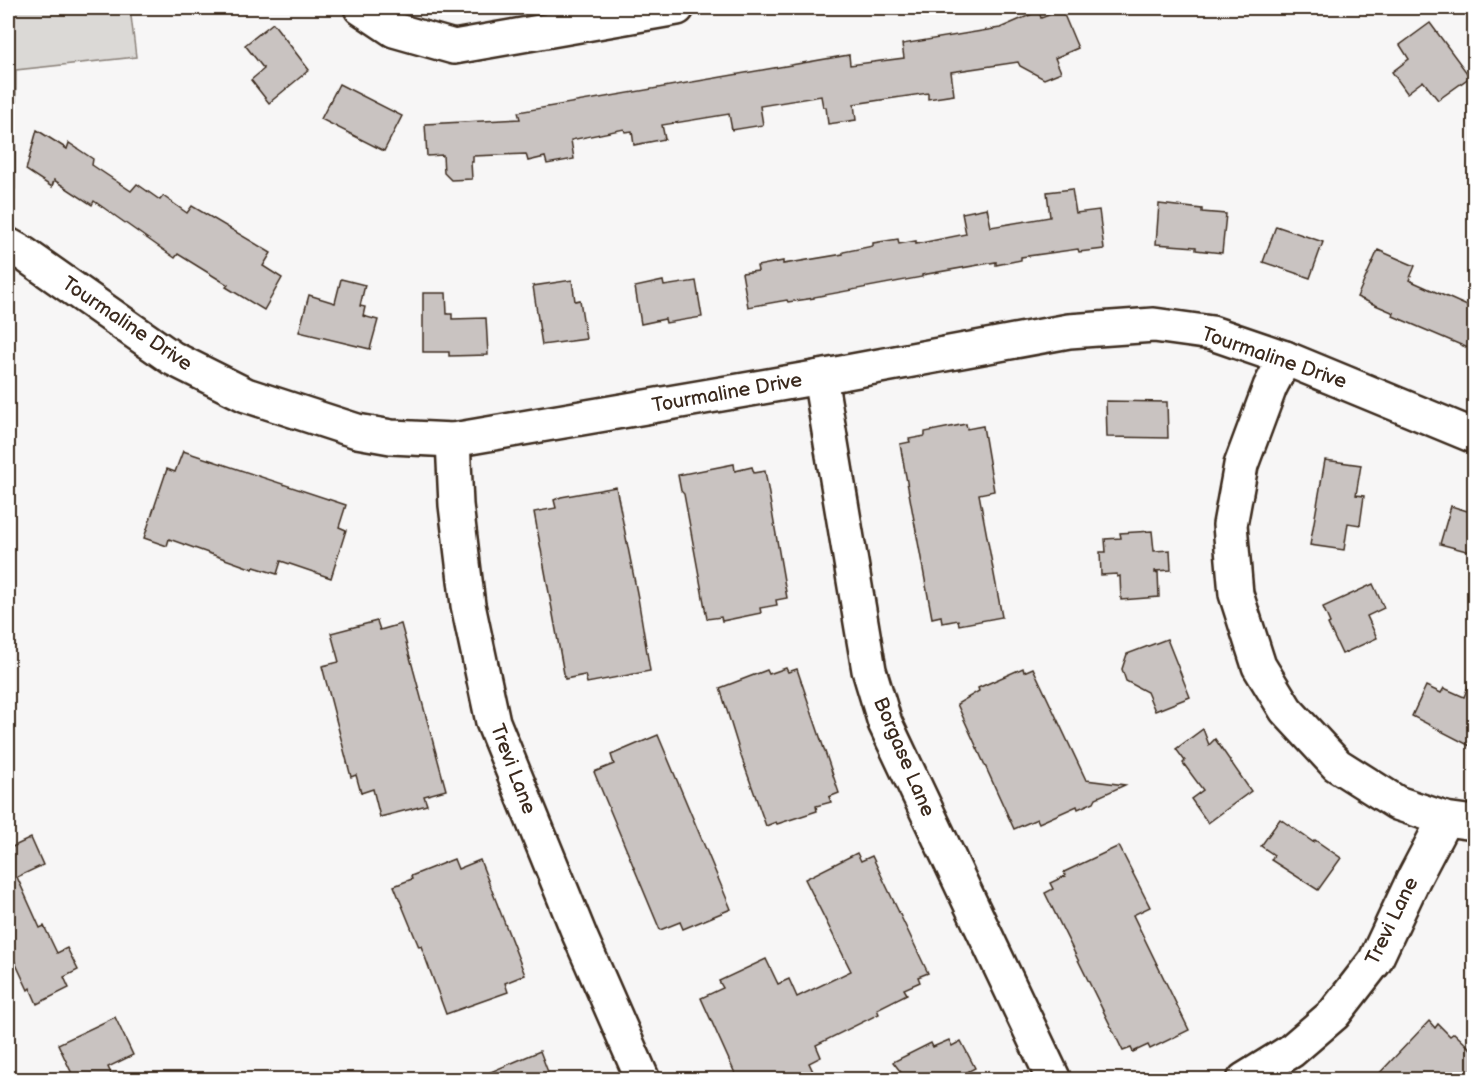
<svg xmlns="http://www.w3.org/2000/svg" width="1482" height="1087" font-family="'Balsamiq Sans',sans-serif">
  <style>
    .green { fill: #dbd9d6; stroke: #8b827a; stroke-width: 1.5 }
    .building { fill: #c9c3c1; stroke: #3b2a1e; stroke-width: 1.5 }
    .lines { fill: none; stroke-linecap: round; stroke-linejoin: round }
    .minor-casing { stroke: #3b2a1e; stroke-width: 38 }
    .minor { stroke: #fff; stroke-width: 33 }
    .labels { text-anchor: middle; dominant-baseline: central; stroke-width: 5; stroke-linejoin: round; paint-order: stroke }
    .street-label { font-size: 20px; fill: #3b2a1e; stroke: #fff }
  </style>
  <rect width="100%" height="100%" fill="#f7f6f6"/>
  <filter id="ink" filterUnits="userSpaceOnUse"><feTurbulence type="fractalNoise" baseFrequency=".0167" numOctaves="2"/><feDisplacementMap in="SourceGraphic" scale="12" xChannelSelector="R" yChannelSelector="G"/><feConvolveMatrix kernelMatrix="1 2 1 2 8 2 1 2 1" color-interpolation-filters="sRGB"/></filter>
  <g filter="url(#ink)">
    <path class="green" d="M8,8h122l6,49 -120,13 -1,119h-7z"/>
    <g class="building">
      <path d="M1062,10l16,38 -23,10 6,14 -17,7 -24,-13 -2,-4 -67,10 3,23 -26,4v-6l-74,11 2,16 -28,4 -2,-17h-3l-2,-11 -61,10 3,19 -31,5 -3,-16 -67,11 3,14 -31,6 -2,-14 -7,1 -1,-3 -53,11 3,19 -27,5 -2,-7 -17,4 -2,-7 -53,2v6h-2l1,17 -21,1 -7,-7 -1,-18 -16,1 -2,-32 95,-5 -2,-7 331,-57 1,10 54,-7 -2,-14 98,-16 39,-17 2,7z"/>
      <path d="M273,23l36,47 -40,33 -18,-23 13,-11 -19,-24z"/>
      <path d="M1430,23l40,54 -32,23 -15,-19 -16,12 -15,-21 17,-13 -9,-14z"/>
      <path d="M339,84l63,32 -18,35 -63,-32z"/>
      <path d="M37,130l30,19 2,-6 24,16 -1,6 39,26 6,-7 23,16 3,-4 24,17 5,-7 79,47 -8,13 19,12 -18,32 -38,-23 2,-2 -50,-31 -3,4 -81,-57 -2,4 -38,-25 -2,7 -26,-17z"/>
      <path d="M1072,189l4,24 23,-3 5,39 -25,3 -1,-3 -57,8v3l-25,5v-3l-74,13v2l-108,20v1l-26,4 -1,-2 -39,7 -6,-34 16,-2 -1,-5 26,-5v3l60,-10v-2l30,-6v-3l25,-4 1,5 17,-3v3l50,-10 -4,-21 25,-5 4,19 59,-10 -3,-25z"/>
      <path d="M1159,204l43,5v3l24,2 -4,39 -26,-3v-3l-40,-3z"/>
      <path d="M1276,226l47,16 -13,36 -47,-16z"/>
      <path d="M1378,250l37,16 -6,14 65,29v25l-6,14 -75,-32 1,-3 -37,-16z"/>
      <path d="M341,279l24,6 -5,21 5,1 -2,9 15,4 -8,29 -71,-17 10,-37 26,8z"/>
      <path d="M572,280l3,21 5,-1 6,39 -44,6 -9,-59z"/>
      <path d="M663,281l1,5 32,-5 6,36 -36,6 -1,-4 -24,5 -6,-37z"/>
      <path d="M423,293h23l1,21h5v5l34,-1 2,37 -39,1v-4h-26z"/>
      <path d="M1106,401l61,1 1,36 -61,-1z"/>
      <path d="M966,424l1,5 16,-3 11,65 -15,3 23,123 -43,8 -1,-5 -16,3 -1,-7 -9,2 -32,-174 10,-2 -1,-3 16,-3v-4z"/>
      <path d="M183,451l163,54 -7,22 7,3 -15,48 -50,-17 -4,13 -23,-7 -1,2 -84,-30 -2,7 -23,-8 23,-69 8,3z"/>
      <path d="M1325,460l36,5 -5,30 8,1 -4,29 -12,-2 -4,27 -34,-5z"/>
      <path d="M734,464l1,7 17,-4 2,6 11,-2 22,127 -11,2 1,5 -17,3 1,5 -39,8 -1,-4 -14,2 -23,-125 -3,-3 -3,-16z"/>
      <path d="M616,487l22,111 12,73 -63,12 -2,-8 -20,4 -31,-167 22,-4 -2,-8 7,-3z"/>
      <path d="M1451,506l23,7v40l-34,-9z"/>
      <path d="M1152,531l2,20 16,-1 1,20 -16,1v2l3,-1 1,25 -38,3 -1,-24 -3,1v-3l-16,1 -1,-23h6l-1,-13 16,-1 -1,-5z"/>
      <path d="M1373,584l11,24 -17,8 10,22 -35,16 -14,-30 2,-1 -7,-16z"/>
      <path d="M377,621l3,9 21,-6 45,166 -22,6 3,9 -47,12 -7,-28 -12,4 -5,-18 -5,2 -29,-111 17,-4 -8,-29z"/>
      <path d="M1167,639l23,58 -35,14 -8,-19 -21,-11 -4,-12 5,-15z"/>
      <path d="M786,668l2,4 9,-3 42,124 -10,4 2,5 -15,4 1,5 -40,13 -1,-2 -10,4 -25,-70 -21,-68 47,-18 2,4z"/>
      <path d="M1023,668l1,4 9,-4 53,112 39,5 -29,13 -2,4 -16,7 -1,-3 -38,17 -2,-4 -23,10 -57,-125 22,-13 -1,-3z"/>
      <path d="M1473,674h1v74l-62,-32 14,-30 15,7 3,-5 20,9z"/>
      <path d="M1203,729l6,16 6,-6 36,52 -43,32 -17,-24 12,-9 -20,-27 2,-2 -9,-12z"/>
      <path d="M658,735l73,174 -48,20 -3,-7 -20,8 -66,-158 20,-8 -3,-9z"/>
      <path d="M1280,819l33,23 2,-2 26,18 -23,32 -47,-30 3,-5 -13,-9z"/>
      <path d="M31,838l12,27 -26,12 23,51 4,-2 13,27 10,-5 11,22 -14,7 5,11 -32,16 -7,-16 -2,2 -20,-43v-98z"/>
      <path d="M1119,846l31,61 -17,8 56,115 -39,19 -2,-4 -15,7 -2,-4 -8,3 -78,-158 8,-4 -3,-6 15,-7 -1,-4z"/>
      <path d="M857,853l4,8 11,-5 56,117 -10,4 2,5 -16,7 3,5 -30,15 2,5 -63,31 5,12 -12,6 8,17h-79l-37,-82 22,-10 -4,-7 47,-22 12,25 11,-5 8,18 54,-26 -46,-92z"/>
      <path d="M454,859l4,10 22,-9 45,115 -20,8 3,9 -62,22 -25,-68 -2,1 -25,-61 18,-7 -1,-3z"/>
      <path d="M115,1017l18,38 -25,12 6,13h-39l-17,-36z"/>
      <path d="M1429,1021l6,7 3,-4 12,12 4,-3 20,19v28h-101z"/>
      <path d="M949,1040l3,6 9,-5 14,27 -23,12h-45l-14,-18 38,-19 2,4z"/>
      <path d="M540,1051l8,21 -3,1 3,7h-76z"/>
    </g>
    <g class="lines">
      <g class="minor-casing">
        <g id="minor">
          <path d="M361,8l33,22 60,17 223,-39"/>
          <path d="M8,245l16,9 148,104 74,37 111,36 34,6 62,3 367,-63 249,-46 85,-6 58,8 73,25 189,78"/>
          <path d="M1285,358l-15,29 -29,78 -11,60 6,69 23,72 27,44 51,55 60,38 48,16 29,4"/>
          <path d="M820,377l49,293 16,53 169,357"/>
          <path d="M453,440l3,65 12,100 25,117 87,214 63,144"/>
          <path d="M1244,1080l47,-29 43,-37 41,-53 39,-83 31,-59"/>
        </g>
      </g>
      <use href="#minor" class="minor"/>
    </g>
  </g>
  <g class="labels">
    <g class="street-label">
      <text transform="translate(127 324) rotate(34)">Tourmaline Drive</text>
      <text transform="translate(1274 358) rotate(19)">Tourmaline Drive</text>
      <text transform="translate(727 393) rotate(-10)">Tourmaline Drive</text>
      <text transform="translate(904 757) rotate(67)">Borgase Lane</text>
      <text transform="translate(513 769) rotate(69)">Trevi Lane</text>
      <text transform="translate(1392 921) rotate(-64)">Trevi Lane</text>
    </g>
  </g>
  <rect width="1482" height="1087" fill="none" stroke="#fff" stroke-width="30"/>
  <rect x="15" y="15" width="1452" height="1057" fill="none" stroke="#3b2a1e" stroke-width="2" filter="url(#ink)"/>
</svg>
